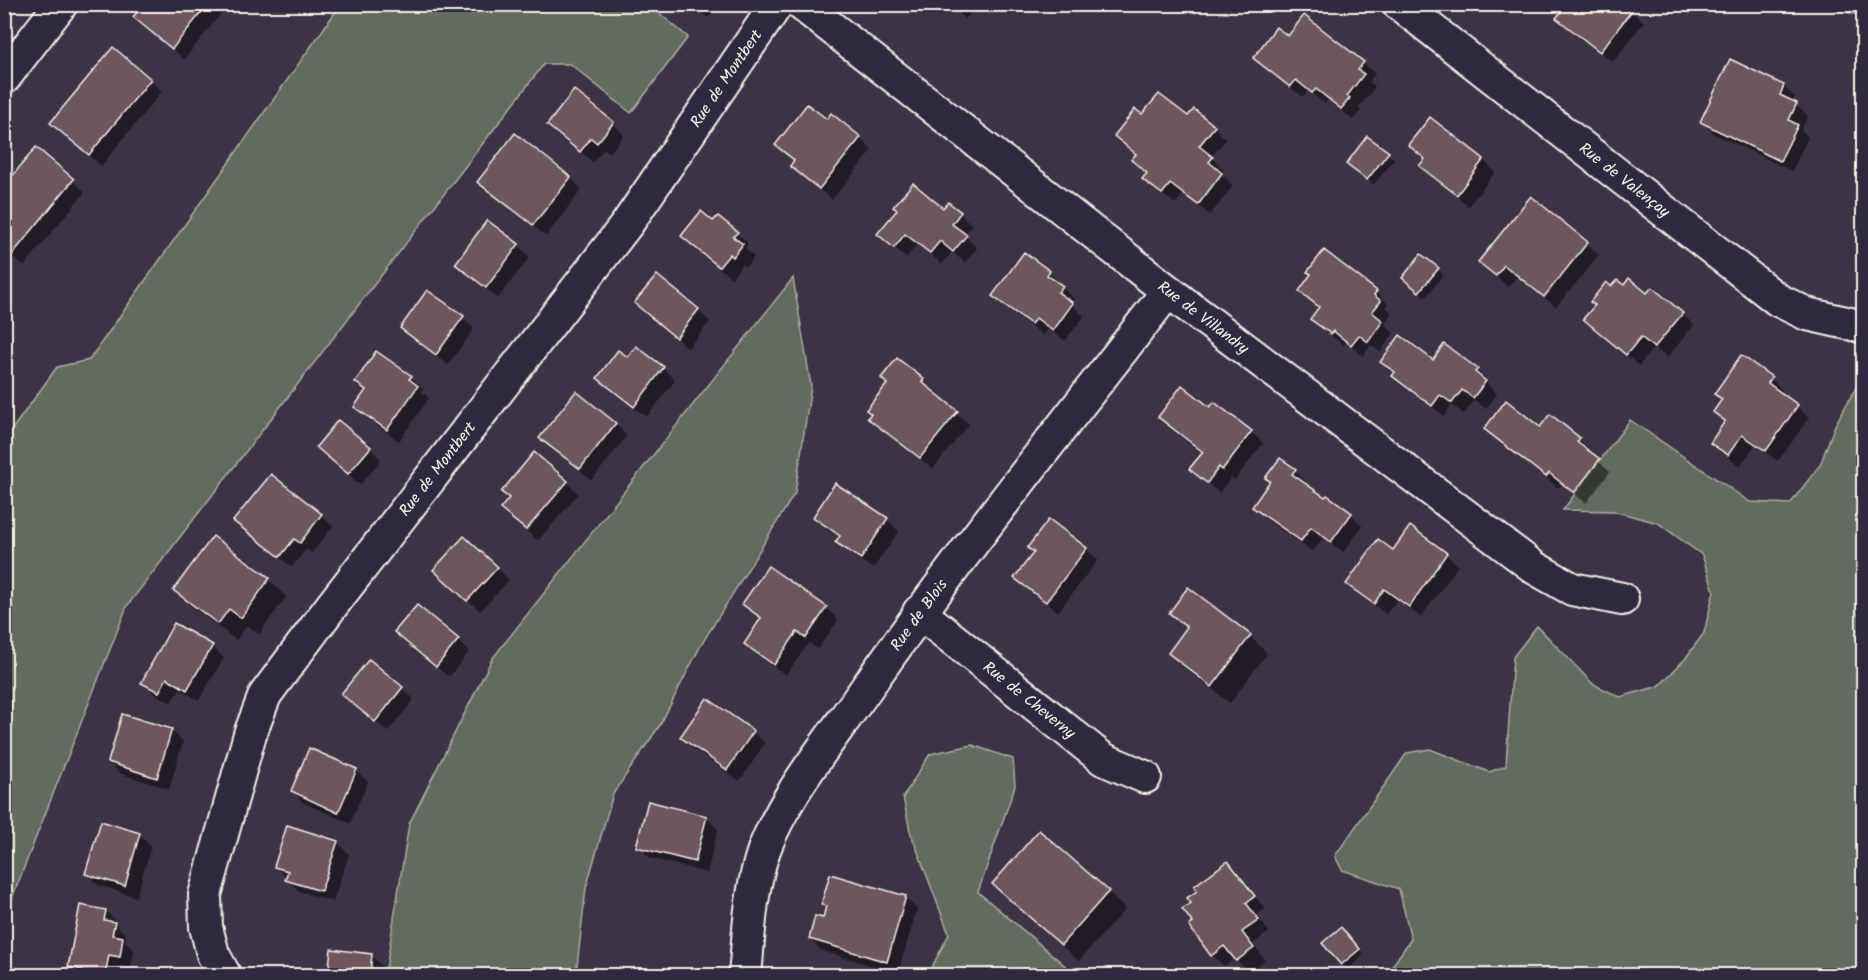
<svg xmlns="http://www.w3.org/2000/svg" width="1868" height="980" font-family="Kalam,sans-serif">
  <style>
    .green { fill: #646b5e; stroke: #acaea3; stroke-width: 1.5 }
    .shadow { fill: #0007 }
    .building { fill: #6e575e; stroke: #f4f1e8; stroke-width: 1.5 }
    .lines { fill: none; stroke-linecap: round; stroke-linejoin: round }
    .street-casing { stroke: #f4f1e8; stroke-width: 36 }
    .street { stroke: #2f2a3d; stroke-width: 32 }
    .labels { text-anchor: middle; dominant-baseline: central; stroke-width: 4.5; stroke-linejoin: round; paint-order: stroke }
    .street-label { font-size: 16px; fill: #f4f1e8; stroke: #2f2a3d }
  </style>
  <rect width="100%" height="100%" fill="#3c3344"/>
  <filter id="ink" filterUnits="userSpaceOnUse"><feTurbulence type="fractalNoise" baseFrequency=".0167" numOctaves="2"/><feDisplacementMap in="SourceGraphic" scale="12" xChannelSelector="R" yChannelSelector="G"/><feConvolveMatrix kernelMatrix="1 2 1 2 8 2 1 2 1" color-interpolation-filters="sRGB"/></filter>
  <g filter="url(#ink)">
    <g class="green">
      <path d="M341,4l308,1 39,32 -57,76 -61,-49h-26l-417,542 -122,310v-477l52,-72 32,-7z"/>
      <path d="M1819,5h44v11l-38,-9z"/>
      <path d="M793,278l18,108 -16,107 -94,152 -41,80 -47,69 -27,94 -10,87h-191l24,-151 83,-165z"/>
      <path d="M1863,375v600h-477l25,-36 -12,-50 -57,-19 -7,-14 72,-103 23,-4 59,23 17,-6 7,-109 24,-31 56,58 27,13 39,-11 26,-27 19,-26 10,-42 -12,-36 -44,-32 -45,-12 -50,-1 67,-90 120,82 40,2 30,-39 15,-40z"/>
      <path d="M972,745l41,14 2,27 -37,106 91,77 16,6h-157l21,-41 -39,-103 -7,-34 27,-43z"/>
    </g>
    <g class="shadow">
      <path d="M145,4h84l-45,55 -49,-42z"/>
      <path d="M691,4h28l-11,14z"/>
      <path d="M950,4h30l-15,15z"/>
      <path d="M991,4h14l-7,7z"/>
      <path d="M1233,4h14l-8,7z"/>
      <path d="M1552,4l74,2 18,16 -31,40 -43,-32 -12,-12 4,-4z"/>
      <path d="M1289,38l74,25 12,11 -6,8 6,5 -17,21 3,2 -8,10 -25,-20 -3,4 -17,-14 -5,7 -37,-28 -11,-12z"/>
      <path d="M150,80l12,11 -61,75 -49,-43z"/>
      <path d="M1783,86l12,12 -2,5 15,13 -7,14 7,7 -16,34 -79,-38 -11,-12z"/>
      <path d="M1143,116l45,3 26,8 12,12 -15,18 13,13 -3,3 12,13 -23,29 -27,-21 -8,10 -31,-25 4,-5 -11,-19 -21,-19z"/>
      <path d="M1430,119l53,41 12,12 -26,34 -36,-29 -12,-11 5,-6 -16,-15z"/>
      <path d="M827,121l33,17 12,12 -40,50 -40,-34 3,-4 -18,-17z"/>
      <path d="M613,123l11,12 -14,18 -6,-4 -11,13 -44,-38z"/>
      <path d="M1368,138l26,21 -20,26 -26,-21z"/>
      <path d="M36,149l49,43 -61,74 -20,-15v-63z"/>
      <path d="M570,178l12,11 -36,47 -55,-42 -12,-12z"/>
      <path d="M1531,198l56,45 12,12 -43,52 -39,-31 -9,11 -28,-25z"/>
      <path d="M949,204l23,21 -8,10 13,13 -12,14 -13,-10 -10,12 -24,-20 -12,14 -27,-24 20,-24h45z"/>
      <path d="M713,224l24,9 11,11 -3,4 9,9 -8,10 -4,-3 -10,14 -38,-30 -11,-12z"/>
      <path d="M518,245l12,12 -32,41 -30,-22 -11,-12z"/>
      <path d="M1325,252l51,40 12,12 -2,3 6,6 -8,11 10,9 -14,19 -9,-7 -7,11 -18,-14 -2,3 -20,-15 -12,-11 8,-11 -19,-17 11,-16z"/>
      <path d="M1438,269l5,6 -17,22 -17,-14z"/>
      <path d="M1049,272l11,12 -1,1 15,14 -4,4 14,13 -19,25 -17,-13 -5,7 -38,-28 -11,-11z"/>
      <path d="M657,277l41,33 12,12 -22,26 -52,-45z"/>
      <path d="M1624,287l24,8 34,19 12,11 -27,33 -13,-11 -15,19 -54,-47 26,-31z"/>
      <path d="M463,318l11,11 -26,36 -34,-25 -12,-12z"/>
      <path d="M1741,358l30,21 12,11 -3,4 17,12 12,12 -31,43 -23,-16 -15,21 -16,-12 -12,-12 14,-19 -11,-11 8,-11 -7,-7z"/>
      <path d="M898,360l25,20 12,12 -1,1 35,31 -36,45 -40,-32 -1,1 -23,-20 20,-34z"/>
      <path d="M1382,362h51l44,8 11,12 -1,2 10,10 -11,15 -12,-9 -10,14 -12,-9 -8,11 -38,-28z"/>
      <path d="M663,368l12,12 -28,37 -37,-27 -12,-12z"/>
      <path d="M411,377l12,12 -2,2 8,7 -30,43 -31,-22 -12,-12 11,-15 -10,-10z"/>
      <path d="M1210,409l41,23 12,11 -28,37 -4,-3 -12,16 -28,-24 12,-15 -32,-25 -11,-12z"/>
      <path d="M615,424l12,12 -35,44 -39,-31 -12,-12z"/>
      <path d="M1486,429h54l39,10 11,11 -1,3 21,19 -24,31 -24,-19 -3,4 -61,-47z"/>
      <path d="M318,447l52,1 11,12 -21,25z"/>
      <path d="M1295,470l11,12 -2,2 47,30 11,12 -18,26 -21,-14 -10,14 -48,-34 -11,-12 17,-24z"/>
      <path d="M567,482l11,12 -40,47 -36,-33z"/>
      <path d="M321,515l12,11 -21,27 -6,-4 -14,18 -45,-34 -12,-12z"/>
      <path d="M815,517l72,2 12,12 -26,38 -24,-16 -12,-11 3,-4 -14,-9z"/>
      <path d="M213,538l56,42 17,17 -27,37 -12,-9 -11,15 -44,-33 -17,-17z"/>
      <path d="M1029,547l57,2 12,11 -40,52 -30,-23 -12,-11 19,-25z"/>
      <path d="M1393,552l53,2 12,12 -37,51 -24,-17 -11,14 -26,-19 -12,-11z"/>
      <path d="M497,568l12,12 -29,31 -33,-29z"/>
      <path d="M744,604l82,4 12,12 -20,29 -9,-6 -23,32 -29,-20 -12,-12 16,-23z"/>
      <path d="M1171,613l79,23 17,17 -37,50 -43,-33 -17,-17 17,-24z"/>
      <path d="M396,632l62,9 11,11 -20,25 -42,-33z"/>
      <path d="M212,646l12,12 -25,42 -20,-11 -8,14 -16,-9 -12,-12z"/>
      <path d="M370,661l44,38 -26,33 -45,-38z"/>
      <path d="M171,730l12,12 -14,47 -48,-15 -12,-12z"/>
      <path d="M753,732l12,11 -25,38 -47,-32 -11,-12z"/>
      <path d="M356,771l12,11 -18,41 -46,-20 -12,-12z"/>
      <path d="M706,817l12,12 -11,44 -57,-15 -12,-12z"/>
      <path d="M102,823l38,12 11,12 -15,50 -38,-12 -12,-12z"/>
      <path d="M337,842l12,12 -16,48 -34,-11 -24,-25z"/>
      <path d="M1228,862l11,12 26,35 -9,6 13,17 -16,12 12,16 -16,12 -14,-14 -11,8 -12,-11 -17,-31 -2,-20z"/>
      <path d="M994,884l114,8 17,17 -46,52z"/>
      <path d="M905,898l12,11 -19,64 -76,-22 -12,-12 14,-19 3,-11 -5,-5z"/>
      <path d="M106,911l11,12v3l9,9 -1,6 9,9 -3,18 -11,-2 -2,10h-40l-8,-9z"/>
      <path d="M1347,934l17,21 -16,14 -6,-5z"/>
      <path d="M371,955l12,12 -1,9h-52z"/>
    </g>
    <g class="building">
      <path d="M144,4h64l-36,45 -39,-32z"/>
      <path d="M1551,4h76l6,5 -33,43 -44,-34 5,-6z"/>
      <path d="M1304,15l60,47 -6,8 6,4 -17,22 3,2 -9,11 -25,-20 -4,4 -16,-13 -6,7 -37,-29 23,-31 12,9z"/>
      <path d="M113,47l38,32 -62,76 -39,-32z"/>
      <path d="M1730,59l54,26 -4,10 17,8 -8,17 9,5 -18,36 -80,-39z"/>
      <path d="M574,90l40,32 -17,21 -6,-5 -11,14 -33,-27z"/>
      <path d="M1159,94l29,22 6,-7 21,17 -16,20 14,11 -4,5 13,11 -24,32 -28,-21 -8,10 -20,-15 5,-6 -16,-13 5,-6 -22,-18 21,-27 7,5z"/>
      <path d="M807,104l20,15 4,-6 30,24 -42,52 -29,-23 4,-6 -19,-15z"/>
      <path d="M1430,117l54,42 -27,36 -38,-29 6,-7 -17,-14z"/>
      <path d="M515,133l56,44 -38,48 -56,-43z"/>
      <path d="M1367,136l22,16 -22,28 -21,-16z"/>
      <path d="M36,147l38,32 -63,77 -7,-6v-64z"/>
      <path d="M913,183l30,25 5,-6 13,10 -9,12 15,11 -14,17 -13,-11 -10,12 -25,-19 -11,14 -17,-14 20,-24 -4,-3z"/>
      <path d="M1531,196l57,46 -44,55 -40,-32 -8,11 -18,-14z"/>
      <path d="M701,211l12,10 5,-5 20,16 -5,5 10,7 -10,13 -3,-3 -11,13 -38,-31z"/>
      <path d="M487,220l32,24 -33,44 -31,-24z"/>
      <path d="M1324,250l53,41 -3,4 7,6 -9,11 11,9 -15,21 -9,-7 -8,10 -18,-14 -2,3 -21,-15 9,-12 -20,-16 12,-17 -4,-2z"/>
      <path d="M1024,252l26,19 -3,4 16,11 -5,6 15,11 -20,28 -17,-13 -5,6 -39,-28z"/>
      <path d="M1421,254l18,14 -20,24 -17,-14z"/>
      <path d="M657,275l42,34 -23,29 -42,-35z"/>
      <path d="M1629,278l18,15 5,-6 31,26 -29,35 -13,-11 -15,18 -43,-36 12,-14 -5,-3 16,-20 5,4 6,-6 7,5z"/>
      <path d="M427,290l37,26 -28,39 -36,-27z"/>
      <path d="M1400,335l33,25 11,-16 34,25 -3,3 11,9 -13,17 -11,-8 -10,13 -12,-8 -8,11 -40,-30 3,-4 -15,-10z"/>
      <path d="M636,346l28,21 -30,40 -37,-29 21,-28 10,7z"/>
      <path d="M376,351l36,25 -3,3 9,7 -31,44 -33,-23 12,-17 -11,-8z"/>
      <path d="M1741,355l31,22 -4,6 30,22 -32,46 -24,-16 -14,20 -18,-12 15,-22 -12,-9 9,-13 -8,-5z"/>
      <path d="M897,358l27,21 -2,3 36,29 -38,47 -53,-40 4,-4 -5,-4 21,-26 -6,-6z"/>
      <path d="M1182,385l28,22 4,-5 38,29 -30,39 -3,-3 -12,16 -18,-14 14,-17 -45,-35z"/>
      <path d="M576,391l40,32 -36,46 -41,-31z"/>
      <path d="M1506,400l34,27 10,-13 30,24 -3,4 23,17 -26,34 -25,-20 -3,4 -62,-48z"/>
      <path d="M338,420l33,27 -23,27 -32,-27z"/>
      <path d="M534,452l34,29 -42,49 -26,-21 9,-11 -8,-6z"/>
      <path d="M1280,458l16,11 -4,5 33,23 2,-2 25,18 -21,29 -20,-15 -10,14 -49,-34 18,-26 -5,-3z"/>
      <path d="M271,474l51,40 -22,29 -6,-4 -14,18 -47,-36z"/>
      <path d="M835,483l53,35 -27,41 -26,-17 5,-6 -27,-19z"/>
      <path d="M1049,519l38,29 -41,54 -32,-24 20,-26 -7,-4z"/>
      <path d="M1410,526l37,27 -38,54 -25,-18 -10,15 -28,-20 32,-45 15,11z"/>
      <path d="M213,536l57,42 -29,40 -12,-9 -11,15 -45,-34z"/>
      <path d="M464,536l34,31 -31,34 -34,-31z"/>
      <path d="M768,566l59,41 -21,31 -9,-6 -23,33 -30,-21 17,-26 -19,-14z"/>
      <path d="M1188,587l63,48 -39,52 -44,-34 19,-26 -18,-14z"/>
      <path d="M417,605l42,34 -23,28 -42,-35z"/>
      <path d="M174,623l39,22 -26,45 -20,-12 -8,14 -18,-9z"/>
      <path d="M369,659l34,28 -28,35 -34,-28z"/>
      <path d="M707,698l47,33 -27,39 -47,-33z"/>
      <path d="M122,714l50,15 -15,49 -49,-16z"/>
      <path d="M309,748l48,21 -19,44 -47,-22z"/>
      <path d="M648,801l59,15 -12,46 -59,-15z"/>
      <path d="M101,821l39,12 -15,53 -40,-12z"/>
      <path d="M287,825l51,16 -17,50 -36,-11 3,-9 -14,-4z"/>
      <path d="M1039,830l70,61 -48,54 -69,-61z"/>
      <path d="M1228,861l27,35 -9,7 13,17 -17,12 12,16 -18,13 -12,-15 -13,10 -22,-30 4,-3 -11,-14 9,-6 -4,-5 10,-7 -3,-5z"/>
      <path d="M830,874l76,22 -19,66 -78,-23 6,-23 8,2 3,-12 -5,-1z"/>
      <path d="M80,905l26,5 -2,10 11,2 -3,13 11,2 -3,20 -11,-2 -4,20 -37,-8z"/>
      <path d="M1341,927l19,22 -19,16 -19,-22z"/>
      <path d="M331,949l41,5 -2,22h-42z"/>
    </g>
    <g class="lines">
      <g class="street-casing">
        <g id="street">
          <path id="s1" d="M801,4l367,287 367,277 37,21 50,10"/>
          <path id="s2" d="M1399,4l379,296 29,14 57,13"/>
          <path d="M4,78l57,-74"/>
          <path id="s3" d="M919,612l184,147 42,18"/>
          <path id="s4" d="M225,976l-12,-22 -7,-27 -1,-32 45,-161 15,-39 65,-87 297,-384 150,-220"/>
          <path id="s5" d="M745,976c4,-43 5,-86 19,-126 20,-54 66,-110 99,-157 96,-138 202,-269 305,-402"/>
        </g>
      </g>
      <use href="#street" class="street"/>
    </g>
  </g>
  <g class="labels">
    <g class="street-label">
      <text stroke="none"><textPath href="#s4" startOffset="1064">Rue de Montbert</textPath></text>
      <text stroke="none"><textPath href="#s2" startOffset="286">Rue de Valençay</textPath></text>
      <text stroke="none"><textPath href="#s1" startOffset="510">Rue de Villandry</textPath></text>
      <text stroke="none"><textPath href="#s4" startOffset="578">Rue de Montbert</textPath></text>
      <text stroke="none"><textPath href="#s5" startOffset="410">Rue de Blois</textPath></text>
      <text stroke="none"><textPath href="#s3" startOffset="141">Rue de Cheverny</textPath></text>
    </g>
  </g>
  <rect width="1868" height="980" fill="none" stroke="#2f2a3d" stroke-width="24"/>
  <rect x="12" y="12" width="1844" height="956" fill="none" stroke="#f4f1e8" stroke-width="2" filter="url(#ink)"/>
</svg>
